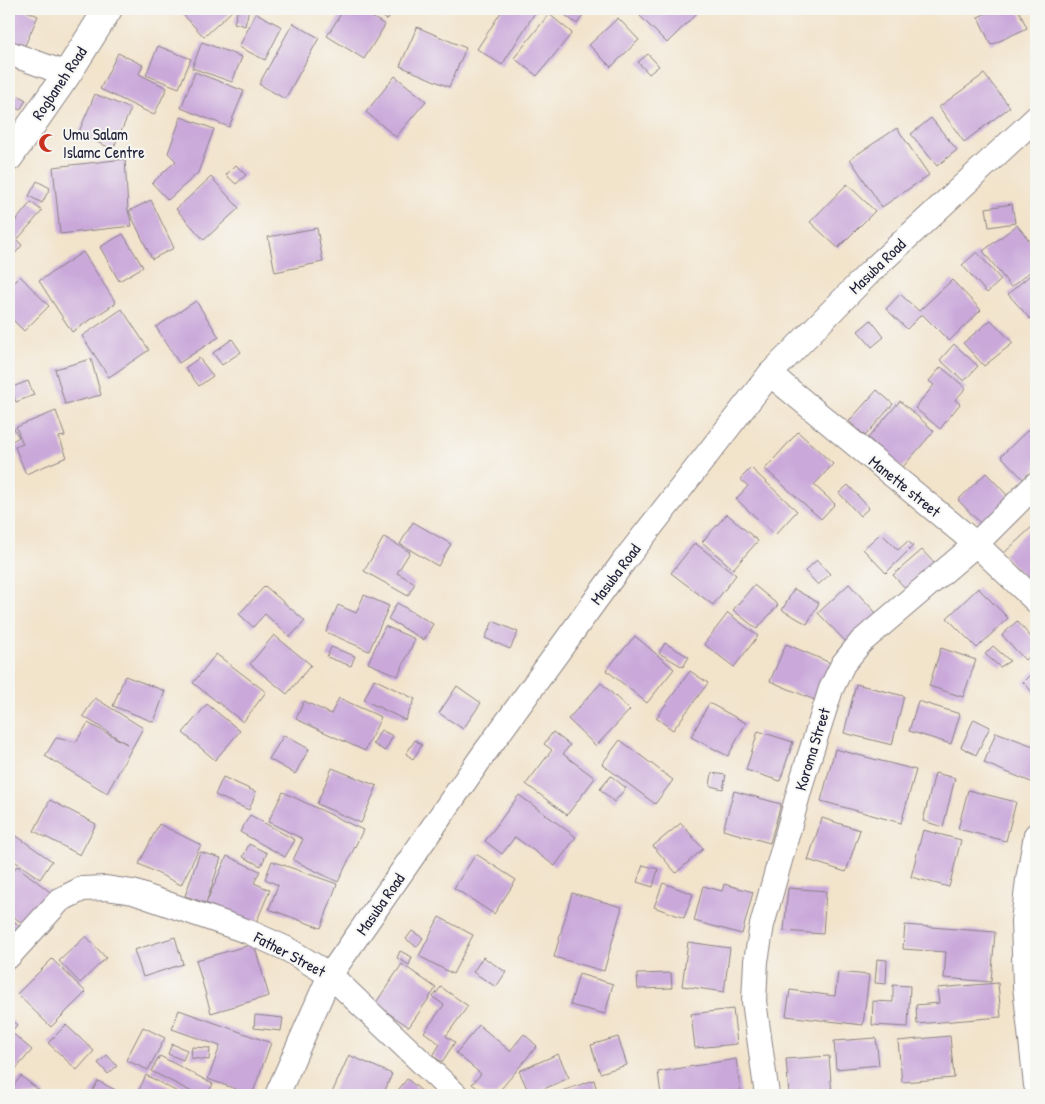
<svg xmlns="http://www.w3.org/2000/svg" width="1045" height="1104" font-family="'Patrick Hand',sans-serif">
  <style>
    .building { fill: #caa9da }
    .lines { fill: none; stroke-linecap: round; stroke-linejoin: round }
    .street-casing { stroke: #8a8283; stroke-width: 26 }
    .primary-casing { stroke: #8a8283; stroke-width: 30 }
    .street { stroke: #fff; stroke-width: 24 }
    .primary { stroke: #fff; stroke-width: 28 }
    .labels { text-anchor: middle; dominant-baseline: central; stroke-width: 4; stroke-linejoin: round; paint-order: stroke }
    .street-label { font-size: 16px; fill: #22223b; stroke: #f6f6f2 }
    .poi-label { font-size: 16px; fill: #22223b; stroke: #f6f6f2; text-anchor: start }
  </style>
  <rect width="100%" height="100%" fill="#f6f6f2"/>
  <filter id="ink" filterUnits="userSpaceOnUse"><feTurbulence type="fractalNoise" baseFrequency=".02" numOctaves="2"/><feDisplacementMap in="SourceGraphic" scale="10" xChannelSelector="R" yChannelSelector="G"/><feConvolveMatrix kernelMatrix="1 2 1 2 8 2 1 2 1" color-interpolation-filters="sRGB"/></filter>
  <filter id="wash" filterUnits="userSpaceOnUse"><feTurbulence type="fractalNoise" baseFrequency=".0096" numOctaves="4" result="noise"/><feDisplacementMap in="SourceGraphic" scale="20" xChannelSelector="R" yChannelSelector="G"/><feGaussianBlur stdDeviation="1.12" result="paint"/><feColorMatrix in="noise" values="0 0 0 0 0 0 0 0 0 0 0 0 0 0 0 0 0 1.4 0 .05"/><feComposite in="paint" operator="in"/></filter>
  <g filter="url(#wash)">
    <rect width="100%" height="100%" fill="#f2e3cb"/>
    <g id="blocks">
      <g class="building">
        <path d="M9,9h13l16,7 -15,34 -14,-7z"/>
        <path d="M180,9h51l2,1 -29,27 -25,-27z"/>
        <path d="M238,9h11l-4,17 -11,-3z"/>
        <path d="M344,9h15l26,16 -21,34 -37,-23z"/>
        <path d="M373,9h22l-8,11z"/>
        <path d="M503,9h30l3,2 -34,54 -25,-16z"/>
        <path d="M565,9h10l8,6 -6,9 -15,-11z"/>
        <path d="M647,9h50l2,2 -32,32 -27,-27z"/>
        <path d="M996,9h22l9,19 -36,17 -13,-28z"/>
        <path d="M256,13l26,14 -17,33 -26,-13z"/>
        <path d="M549,14l23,19 -35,43 -23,-18z"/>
        <path d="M618,18l21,22 -28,27 -22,-22z"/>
        <path d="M293,23l26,15 -34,61 -26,-15z"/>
        <path d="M417,27l49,21 -17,39 -49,-21z"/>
        <path d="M202,42l40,15 -10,25 -40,-14z"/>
        <path d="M158,46l33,13 -12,29 -33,-13z"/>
        <path d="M118,53l25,12 -4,9 28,14 -13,27 -54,-26z"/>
        <path d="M648,54l11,12 -10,8 -11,-12z"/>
        <path d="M195,72l49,19 -15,36 -48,-19z"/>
        <path d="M984,74l26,33 -46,35 -25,-35z"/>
        <path d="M395,76l31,25 -30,36 -30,-25z"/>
        <path d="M16,94l10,6 -6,10 -10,-5z"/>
        <path d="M95,94l36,15 -18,40 -35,-15z"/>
        <path d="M181,117l33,12 -16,44 -30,27 -16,-17 24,-22 -8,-8z"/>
        <path d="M931,118l26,32 -20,16 -26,-32z"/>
        <path d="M897,128l32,47 -47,32 -32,-48z"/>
        <path d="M125,159l3,51 4,16 -72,8 -7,-67z"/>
        <path d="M236,165l10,10 -10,9 -10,-9z"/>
        <path d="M211,177l28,31 -35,32 -28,-31z"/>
        <path d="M37,181l13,7 -8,15 -13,-7z"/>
        <path d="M847,184l28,27 -37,37 -28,-26z"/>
        <path d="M151,200l23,48 -22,11 -23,-48z"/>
        <path d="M31,202l11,9 -25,29 5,5 -13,16v-22l3,-4 -3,-3v-3z"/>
        <path d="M1012,204l3,19 -26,4 -3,-19z"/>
        <path d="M1017,225l19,24v18l-25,20 -28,-36z"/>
        <path d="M317,228l6,34 -48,10 -7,-35z"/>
        <path d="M123,234l20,33 -24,14 -19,-34z"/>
        <path d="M83,252l33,51 -44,29 -33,-51z"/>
        <path d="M977,252l24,28 -14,13 -25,-28z"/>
        <path d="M1036,270v43l-6,6 -22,-25z"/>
        <path d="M20,276l29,30 -25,25 -15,-15v-29z"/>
        <path d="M952,280l29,30 -32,31 -27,-27 -15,15 -21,-20 14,-15 19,17z"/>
        <path d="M196,301l23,36 -40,26 -23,-36z"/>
        <path d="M122,309l27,41 -40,27 -27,-41z"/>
        <path d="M871,320l13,17 -12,10 -14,-16z"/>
        <path d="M991,320l22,23 -29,23 -21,-23z"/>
        <path d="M232,339l9,13 -19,13 -9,-12z"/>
        <path d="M954,344l24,22 -14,15 -24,-21z"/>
        <path d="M199,358l14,18 -14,10 -14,-18z"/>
        <path d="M91,359l10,36 -36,9 -10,-35z"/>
        <path d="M941,367l25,21 -11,12 5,4 -20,25 -25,-21 19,-23 -5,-4z"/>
        <path d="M28,381l6,14 -18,7 -6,-14z"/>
        <path d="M877,390l16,14 -28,32 -16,-15z"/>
        <path d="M900,401l34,30 -32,37 -34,-30z"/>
        <path d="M56,411l9,25 -6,1 8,20 -41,17 -11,-27 8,-3 -7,-17z"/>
        <path d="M9,421l10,16 -10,6z"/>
        <path d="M1031,427l5,5v36l-12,12 -23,-24z"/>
        <path d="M798,432l35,32 -19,21 21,19 -14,15 -56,-50z"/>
        <path d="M751,468l46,43 -22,24 -39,-36 12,-13 -8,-7z"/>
        <path d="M986,473l25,26 -28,27 -25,-26z"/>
        <path d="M848,485l21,23 -9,8 -21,-23z"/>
        <path d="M727,514l31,27 -25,28 -31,-27z"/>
        <path d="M413,522l38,22 -13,22 -38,-22z"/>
        <path d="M1035,524l1,1v65l-33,-36z"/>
        <path d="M881,533l17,17 10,-9 5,5 -27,27 -23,-24z"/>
        <path d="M384,537l26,15 -13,21 18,10 -7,13 -44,-25z"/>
        <path d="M695,543l41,32 -23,30 -42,-32z"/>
        <path d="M922,550l14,15 -29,25 -14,-15z"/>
        <path d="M817,560l13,14 -12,11 -13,-14z"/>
        <path d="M849,584l30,32 -31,28 -30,-31z"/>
        <path d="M754,585l24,20 -21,24 -24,-19z"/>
        <path d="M265,586l40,35 -15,16 -25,-23 -12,13 -14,-13z"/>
        <path d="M978,588l30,30 -31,30 -30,-30z"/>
        <path d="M794,589l25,14 -12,21 -25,-14z"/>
        <path d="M364,595l25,11 -20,45 -43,-19 12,-27 18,8z"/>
        <path d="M397,603l36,21 -9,16 -36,-21z"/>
        <path d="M728,613l30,23 -24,31 -30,-23z"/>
        <path d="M493,621l25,11 -8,17 -25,-11z"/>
        <path d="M1017,621l19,22v8l-11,9 -23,-25z"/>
        <path d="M385,626l30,13 -17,37 -30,-13z"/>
        <path d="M274,635l37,30 -24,29 -37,-30z"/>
        <path d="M635,636l39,33 -27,34 -41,-33z"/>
        <path d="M665,643l24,14 -6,10 -24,-14z"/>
        <path d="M786,644l47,20 -16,37 -47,-20z"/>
        <path d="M993,646l17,15 -10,6 -15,-13z"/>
        <path d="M331,647l24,9 -4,10 -24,-9z"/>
        <path d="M941,648l35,12 -13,37 -34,-11z"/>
        <path d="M216,654l50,38 -23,30 -50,-39z"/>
        <path d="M1036,669v27l-13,-14z"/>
        <path d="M690,671l18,12 -35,47 -17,-12z"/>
        <path d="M125,676l40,15 -11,31 -41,-16z"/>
        <path d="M374,679l41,20 -10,21 -41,-20z"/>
        <path d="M601,683l29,27 -34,36 -28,-27z"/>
        <path d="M856,684l48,12 -12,49 -48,-12z"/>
        <path d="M457,686l24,17 -18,26 -24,-16z"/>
        <path d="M95,698l48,30 -36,65 -62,-37 11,-18 20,4 12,-19 39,21 -44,-28z"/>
        <path d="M339,698l42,19 -16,34 -69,-32 8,-18 27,13z"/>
        <path d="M918,701l42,13 -9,30 -42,-13z"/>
        <path d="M709,703l37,20 -18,33 -37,-19z"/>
        <path d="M207,704l33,27 -25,29 -32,-27z"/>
        <path d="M974,719l16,8 -14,28 -15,-8z"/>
        <path d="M381,730l12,6 -8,15 -12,-7z"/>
        <path d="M758,731l35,11 -13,39 -34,-11z"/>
        <path d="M553,732l17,13 -7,9 32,24 -28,37 -41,-31 26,-34 -8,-6z"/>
        <path d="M996,732l40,15v37l-52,-21z"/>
        <path d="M284,735l25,14 -14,25 -26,-15z"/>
        <path d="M415,740l7,5 -9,14 -7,-5z"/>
        <path d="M620,740l53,40 -18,24 -53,-40z"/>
        <path d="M835,749l81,21 -15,53 -80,-22z"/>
        <path d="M332,768l45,18 -16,37 -44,-19z"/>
        <path d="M712,773l14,2 -3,14 -13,-3z"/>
        <path d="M935,773l20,5 -12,49 -20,-6z"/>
        <path d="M611,776l15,12 -12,14 -14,-13z"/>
        <path d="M223,777l33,15 -7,18 -34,-15z"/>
        <path d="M968,790l48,12 -10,39 -48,-12z"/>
        <path d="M734,791l47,13 -11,39 -47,-13z"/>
        <path d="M283,792l80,38 -25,52 -45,-22 10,-21 -35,-17z"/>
        <path d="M519,795l57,42 -21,29 -40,-29 -13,17 -17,-13z"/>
        <path d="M50,800l46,24 -16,31 -46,-24z"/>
        <path d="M250,815l45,25 -10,17 -45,-25z"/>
        <path d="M822,818l38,12 -14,42 -38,-12z"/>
        <path d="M681,823l22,26 -27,24 -23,-27z"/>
        <path d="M159,824l42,21 -20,40 -42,-21z"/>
        <path d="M923,830l38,10 -12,47 -38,-10z"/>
        <path d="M11,832l41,29 -12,18 -31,-22v-23z"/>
        <path d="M249,844l18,9 -6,13 -18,-9z"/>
        <path d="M200,852l21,6 -15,45 -21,-7z"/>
        <path d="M476,854l40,26 -22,34 -40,-26z"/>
        <path d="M227,856l33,15 -6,12 16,7 -15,35 -49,-22z"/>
        <path d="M272,861l65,23 -16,44 -52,-19 9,-24 -13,-6z"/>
        <path d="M643,865l15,4 -5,18 -16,-5z"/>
        <path d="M17,866l37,29 -26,33 -19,-15v-37z"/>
        <path d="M663,883l30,11 -9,24 -30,-11z"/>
        <path d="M724,884l29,8 -11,42 -48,-13 9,-35 19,5z"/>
        <path d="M788,888l38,3 -3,43 -39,-3z"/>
        <path d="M572,893l50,14 -18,64 -50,-14z"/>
        <path d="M439,917l34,18 -20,39 -34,-18z"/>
        <path d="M11,918l12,12 -11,11 -3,-3v-18z"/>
        <path d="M905,925l90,7 -4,50 -47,-4 2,-26 -43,-3z"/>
        <path d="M412,931l11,7 -6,9 -11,-8z"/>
        <path d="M86,936l20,22 -26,25 -21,-22z"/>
        <path d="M175,937l8,27 -40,13 -9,-27z"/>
        <path d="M688,942l42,6 -6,44 -42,-6z"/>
        <path d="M254,944l15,52 -58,17 -15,-53z"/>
        <path d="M400,951l12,6 -3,8 -12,-7z"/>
        <path d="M483,957l23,15 -10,15 -23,-15z"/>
        <path d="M52,959l34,33 -35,35 -34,-33z"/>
        <path d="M877,959l10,1 -1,24 -11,-1z"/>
        <path d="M402,964l34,24 -27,39 -34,-23z"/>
        <path d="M838,972l31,3 -6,50 -77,-9 4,-26 45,6z"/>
        <path d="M671,973l1,15 -34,1 -1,-15z"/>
        <path d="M579,974l34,10 -8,30 -35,-9z"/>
        <path d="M998,983l3,34 -84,7 -1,-19 23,-2 -2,-15z"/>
        <path d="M893,985l17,1 -2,41 -36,-2 1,-24 20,1z"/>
        <path d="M441,987l27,19 -22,30 9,6 -13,20 -9,-6 7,-12 -16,-12 20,-27 -11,-8z"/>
        <path d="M733,1009l4,35 -42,4 -4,-34z"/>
        <path d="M179,1010l92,33 -19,52 -44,-16 12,-33 -48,-17z"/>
        <path d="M255,1015l28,3 -2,13 -27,-3z"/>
        <path d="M9,1018l8,7 -6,7 21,18 -23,27z"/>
        <path d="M66,1025l28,26 -17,19 -29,-27z"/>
        <path d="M479,1025l31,26 14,-17 13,12 -41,49h-10l-14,-11 9,-10 -25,-21z"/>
        <path d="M143,1027l22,11 -17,32 -22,-10z"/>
        <path d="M950,1036l4,42 -52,4 -4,-41z"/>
        <path d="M618,1037l9,28 -27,8 -9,-28z"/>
        <path d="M876,1038l3,27 -43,4 -2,-28z"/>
        <path d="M172,1044l15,6 -4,10 -15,-6z"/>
        <path d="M192,1047l18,1 -1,12 -18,-2z"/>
        <path d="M558,1054l11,24 -39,17 -11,-24z"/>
        <path d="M107,1055l10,11 -9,8 -10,-11z"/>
        <path d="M349,1055l43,19 -9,21h-52z"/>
        <path d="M160,1056l53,28 -6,11h-9l-47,-24z"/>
        <path d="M829,1056l3,39h-43l-3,-36z"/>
        <path d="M736,1059l5,36h-61v-2l-19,2 -3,-23z"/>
        <path d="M146,1075l37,20h-40l-5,-3z"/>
        <path d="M21,1076l24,19h-36v-3z"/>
        <path d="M407,1079l20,16h-33z"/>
        <path d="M594,1080l3,11 -14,4h-20l-1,-4z"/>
        <path d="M98,1081l27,14h-35z"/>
      </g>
    </g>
  </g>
  <g filter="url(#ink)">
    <use href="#blocks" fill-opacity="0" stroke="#8a8283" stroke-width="1"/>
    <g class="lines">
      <g class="street-casing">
        <g id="street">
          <path d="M9,53l58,21"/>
          <path d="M770,374l206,170 60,57"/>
          <path d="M1036,835l-8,45 -5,41 2,65 11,99"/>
          <path d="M9,956l51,-56 22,-11 24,-1 27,4 116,40 38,17 43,26 126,120"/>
          <path d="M277,1095l53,-120 153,-220 141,-194 146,-187 100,-102 166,-154"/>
          <path d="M767,1095l-13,-94 2,-40 6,-36 41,-148 28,-88 12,-25 18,-22 115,-98 60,-60"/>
        </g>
      </g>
      <g class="primary-casing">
        <path id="primary" d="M9,157l58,-83 41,-65"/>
      </g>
      <use href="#street" class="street"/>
      <use href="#primary" class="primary"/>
    </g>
  </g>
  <defs>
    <g id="mosque-bare" transform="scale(1.5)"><path d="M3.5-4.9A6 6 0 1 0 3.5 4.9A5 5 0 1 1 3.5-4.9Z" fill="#c8321e" stroke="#f6f6f2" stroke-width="2.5" paint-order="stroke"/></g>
  </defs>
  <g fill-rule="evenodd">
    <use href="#mosque-bare" x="48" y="143"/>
  </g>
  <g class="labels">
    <g class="street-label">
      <text transform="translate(59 83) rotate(-56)">Rogbaneh Road</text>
      <text transform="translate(877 266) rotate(-44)">Masuba Road</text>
      <text transform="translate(905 486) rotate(39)">Manette street</text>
      <text transform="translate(615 574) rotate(-53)">Masuba Road</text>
      <text transform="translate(812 749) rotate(-73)">Koroma Street</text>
      <text transform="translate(380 904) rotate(-55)">Masuba Road</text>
      <text transform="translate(290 954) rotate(28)">Father Street</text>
    </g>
    <g class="poi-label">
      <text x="63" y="134">Umu Salam<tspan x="63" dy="18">Islamc Centre</tspan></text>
    </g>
  </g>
  <rect width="1045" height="1104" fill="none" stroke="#f6f6f2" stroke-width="30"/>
</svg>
